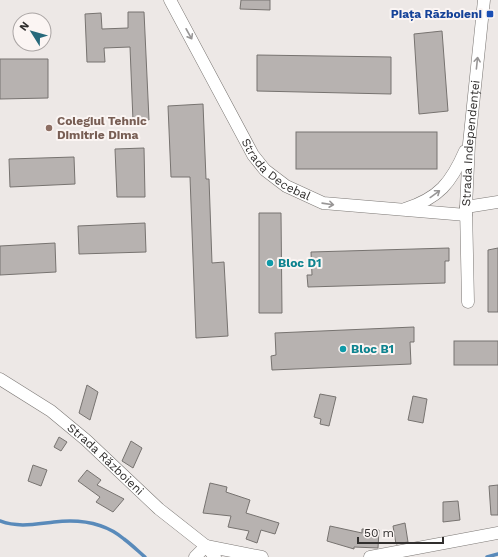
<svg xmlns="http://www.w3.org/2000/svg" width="498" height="557" font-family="'Work Sans',sans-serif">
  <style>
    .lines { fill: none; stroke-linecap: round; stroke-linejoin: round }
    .stream { stroke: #598aba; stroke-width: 3.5 }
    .building { fill: #b7b2b0; stroke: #777370 }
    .minor-casing { stroke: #7c7875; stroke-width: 13 }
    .minor { stroke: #fff; stroke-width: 12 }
    .oneway { stroke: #989696 }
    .transit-dot { fill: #1a4fb4; stroke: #fbf5f3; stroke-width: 1.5 }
    .education-dot { fill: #8d6e63; stroke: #fbf5f3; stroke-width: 1.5 }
    .culture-dot { fill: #0f9aa8; stroke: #fbf5f3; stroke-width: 1.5 }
    .labels { text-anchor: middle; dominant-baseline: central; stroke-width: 4; stroke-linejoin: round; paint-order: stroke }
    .transit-label { font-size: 12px; font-weight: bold; fill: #164399; stroke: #fbf5f3; text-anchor: end }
    .education-label { font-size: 12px; font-weight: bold; fill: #785e54; stroke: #fbf5f3; text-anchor: start }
    .street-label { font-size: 12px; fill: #302e2d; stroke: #fbf5f3 }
    .culture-label { font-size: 12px; font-weight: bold; fill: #0d838f; stroke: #fbf5f3; text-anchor: start }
  </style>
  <rect width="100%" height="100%" fill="#ede8e6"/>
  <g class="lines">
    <g class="stream">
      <path d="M0,521c18,7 36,3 54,1 25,-3 51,1 70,17 8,6 14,12 21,18"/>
      <path d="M487,557l11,-3"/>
    </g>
  </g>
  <g class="building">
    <path d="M241,0h29v10l-30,-1z"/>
    <path d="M128,12h16l5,108 -16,1 -3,-74 -26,1 1,14h-18l-2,-48 16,-1 1,16 26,-1z"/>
    <path d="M442,31l6,80 -29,3 -5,-80z"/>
    <path d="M257,55l134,2v37l-134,-3z"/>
    <path d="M0,59h48v39l-48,1z"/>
    <path d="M203,104l3,75h3l3,84 12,-1 4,74 -32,2 -6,-161h-19l-3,-71z"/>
    <rect x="296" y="132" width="141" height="37"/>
    <path d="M144,148l1,49h-28l-2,-48z"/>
    <path d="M74,157l1,27 -65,3 -1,-28z"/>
    <path d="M259,213h22l1,100h-23z"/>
    <path d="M145,223l1,29 -67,2 -1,-28z"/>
    <path d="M55,243l1,29 -56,3v-29z"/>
    <path d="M449,248v13h-4v22l-137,4 -1,-12h5l-1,-23z"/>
    <path d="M498,248v64h-10v-62z"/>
    <path d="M414,327v15h-4l1,22 -139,6 -1,-14 5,-1 -1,-22z"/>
    <rect x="454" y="341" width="44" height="24"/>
    <path d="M87,385l11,7 -8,28 -11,-7z"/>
    <path d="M320,394l16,3 -7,29 -9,-2 1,-5 -7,-2z"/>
    <path d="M413,396l14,3 -4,24 -15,-3z"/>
    <path d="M59,437l8,5 -6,9 -7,-4z"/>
    <path d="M131,441l11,7 -9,20 -11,-7z"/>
    <path d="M33,465l14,5 -6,16 -13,-5z"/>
    <path d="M87,470l14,10 -4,5 27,14 -11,13 -17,-10 4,-5 -22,-16z"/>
    <path d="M210,483l17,4 -1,5 24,8 -4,13 33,10 -4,11 -14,-4 -4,13 -11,-4 3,-8 -21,-4 3,-11 -28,-3z"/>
    <path d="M498,485v30h-7l-2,-29z"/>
    <path d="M458,501l2,19 -17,2v-20z"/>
    <path d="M405,523l3,19 -12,2 -3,-18z"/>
    <path d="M330,526l32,7v-4l17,1 -1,18 -24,-1v2l-27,-8z"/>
  </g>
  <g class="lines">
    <g class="minor-casing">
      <g id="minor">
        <path id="s1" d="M170,0l83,155 12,15 21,16 37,17 143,12"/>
        <path d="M466,207l32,-5"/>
        <path d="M405,209c34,-11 46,-26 60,-58"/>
        <path id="s2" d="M468,302l-2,-95 3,-63 15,-144"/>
        <path id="s3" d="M0,379l51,32 35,29 73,69 47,37 9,11"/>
        <path d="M206,546l56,11"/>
        <path d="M195,557l11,-11"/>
        <path d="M370,557l128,-24"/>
      </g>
    </g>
    <use href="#minor" class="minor"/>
  </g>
  <defs><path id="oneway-shaft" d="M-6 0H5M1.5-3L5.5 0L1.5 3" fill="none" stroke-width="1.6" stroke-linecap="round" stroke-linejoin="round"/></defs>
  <g class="oneway">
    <use href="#oneway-shaft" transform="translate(189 34) rotate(61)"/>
    <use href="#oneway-shaft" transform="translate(477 63) rotate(-84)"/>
    <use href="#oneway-shaft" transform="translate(435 194) rotate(-36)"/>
    <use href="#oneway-shaft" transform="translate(328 204) rotate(8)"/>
  </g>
  <rect class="transit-dot" x="486" y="10" width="8" height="8" rx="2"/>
  <circle class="education-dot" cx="49" cy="128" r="4"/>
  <g class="culture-dot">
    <circle cx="270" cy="263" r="4"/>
    <circle cx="343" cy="349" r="4"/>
  </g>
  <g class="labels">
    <g class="transit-label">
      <text x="482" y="14">Piața Războieni</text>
    </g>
    <g class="education-label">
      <text x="57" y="121">Colegiul Tehnic<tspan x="57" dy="14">Dimitrie Dima</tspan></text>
    </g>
    <g class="street-label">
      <text stroke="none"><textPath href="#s2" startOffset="159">Strada Independenței</textPath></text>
      <text stroke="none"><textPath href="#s1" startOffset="203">Strada Decebal</textPath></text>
      <text stroke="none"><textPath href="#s3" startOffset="133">Strada Războieni</textPath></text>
    </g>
    <g class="culture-label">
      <text x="278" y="263">Bloc D1</text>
      <text x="351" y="349">Bloc B1</text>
    </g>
  </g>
  <g transform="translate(32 32) rotate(307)"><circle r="19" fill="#fbf5f3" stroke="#aaa5a4"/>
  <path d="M0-3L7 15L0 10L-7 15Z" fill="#26697b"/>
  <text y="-6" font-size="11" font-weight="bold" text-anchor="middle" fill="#302e2d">N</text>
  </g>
  <path d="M358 537v6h85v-6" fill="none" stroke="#302e2d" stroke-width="2"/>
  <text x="364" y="537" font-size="12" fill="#302e2d" stroke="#fbf5f3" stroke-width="3" paint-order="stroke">50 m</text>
</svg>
